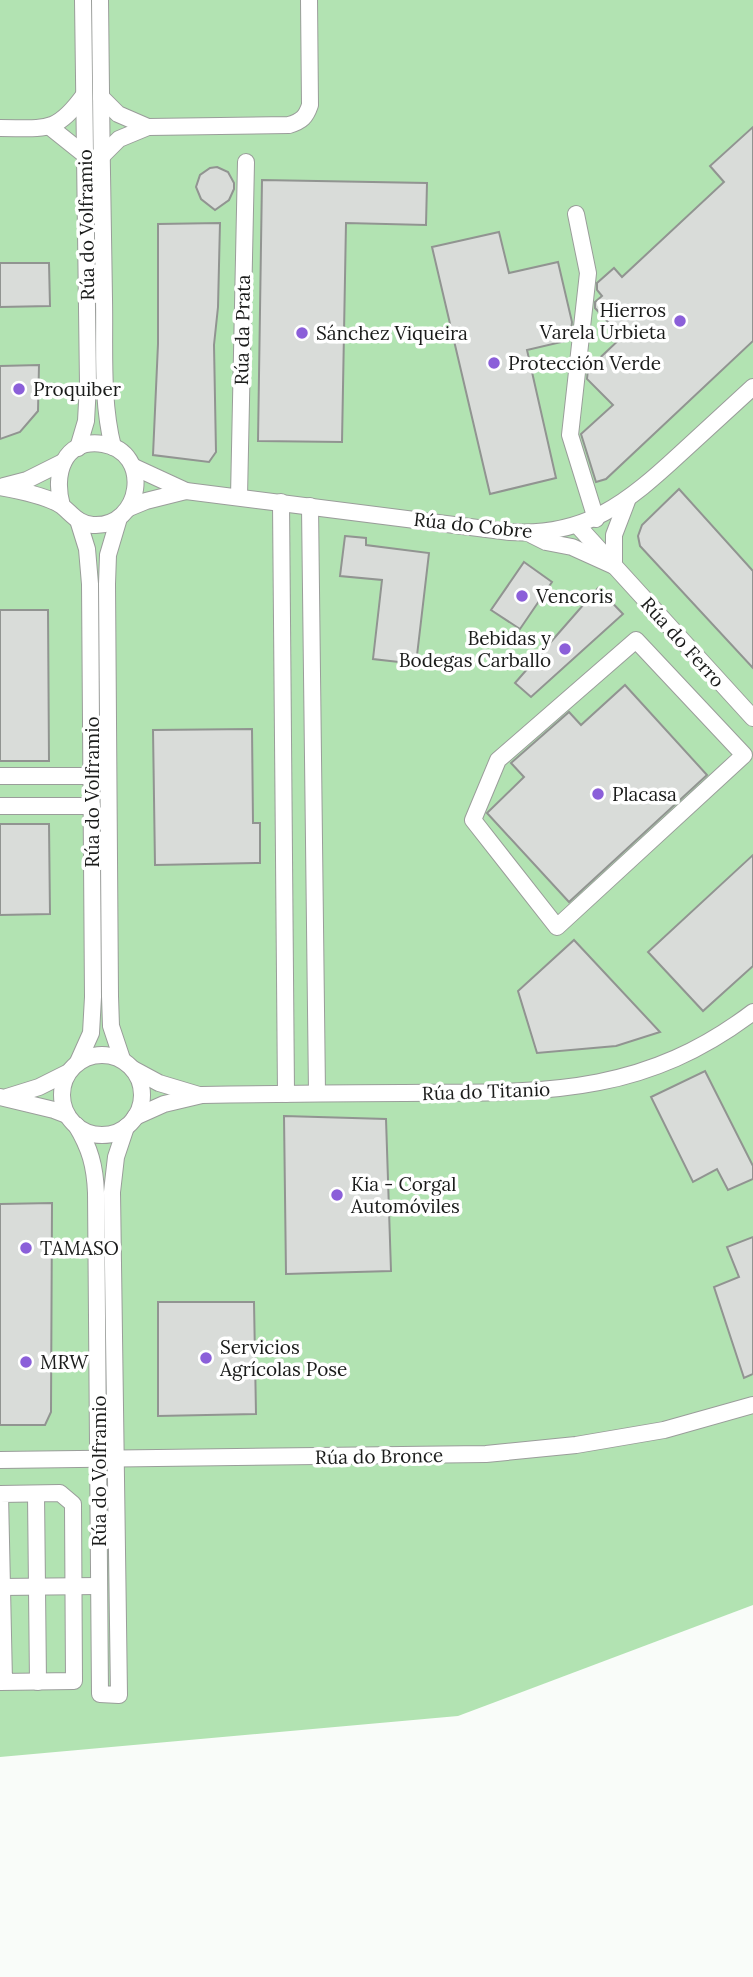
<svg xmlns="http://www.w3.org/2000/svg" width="753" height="1977" font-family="Lora,serif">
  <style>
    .green { fill: #b2e3b2 }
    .building { fill: #d9dcd9; stroke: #919491; stroke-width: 2 }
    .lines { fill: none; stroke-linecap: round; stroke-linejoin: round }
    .minor-casing { stroke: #9a9d9a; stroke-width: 18 }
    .minor { stroke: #fff; stroke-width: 16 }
    .poi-dot { fill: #8b5fd9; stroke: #fff; stroke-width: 2.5 }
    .labels { text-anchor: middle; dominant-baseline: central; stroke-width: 7; stroke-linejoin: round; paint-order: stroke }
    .street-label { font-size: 19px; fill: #1a1b1a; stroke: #fff }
    .poi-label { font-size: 19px; fill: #1a1b1a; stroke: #fff; text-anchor: start }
  </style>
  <rect width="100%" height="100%" fill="#f9fcf9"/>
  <path class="green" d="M0,0h753v1605l-295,111 -458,41z"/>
  <g class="building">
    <path d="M753,127v214l-147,138 -10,3 -15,-48 32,-29 -26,-26 1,-10 34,-32 -27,-29v-6l7,-6 -5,-6v-7l17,-15 8,9 102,-95 -14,-16z"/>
    <path d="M217,167l11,5 6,11v6l-5,11 -14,10 -14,-11 -5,-12 4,-12 10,-7z"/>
    <path d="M262,180l165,3 -1,42 -80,-2 -4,219 -84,-1z"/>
    <path d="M220,223l-2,84 -4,38 2,107 -7,10 -56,-7 5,-111v-120z"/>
    <path d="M499,232l10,41 49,-11 14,60 -2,18 -43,10 29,128 -66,16 -58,-247z"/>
    <path d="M0,263h49l1,43 -50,1z"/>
    <path d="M39,365l-1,46 -18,21 -20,7v-73z"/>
    <path d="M679,489l74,82v97l-113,-122 -2,-10 4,-11z"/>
    <path d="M345,536l21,2v7l63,8 -13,111 -43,-5 9,-79 -42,-4z"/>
    <path d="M524,562l28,20 -32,47 -29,-19z"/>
    <path d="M598,588l25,26 -92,83 -16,-14z"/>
    <path d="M0,610h48l1,151h-49z"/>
    <path d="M625,685l82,90 -138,127 -82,-89 37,-36 -13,-14 58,-51 12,13z"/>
    <path d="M252,729l1,94h7v40l-105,2 -2,-135z"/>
    <path d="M0,824h49l1,90 -50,1z"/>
    <path d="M753,855v111l-50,45 -55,-59z"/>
    <path d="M574,940l86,92 -44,14 -79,7 -19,-62z"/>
    <path d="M705,1071l48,95v13l-25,11 -11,-21 -24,13 -42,-85z"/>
    <path d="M284,1116l102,3 5,152 -105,3z"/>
    <path d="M52,1203l-1,209 -6,13h-45v-221z"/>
    <path d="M753,1237v137l-9,4 -30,-91 25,-10 -12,-30z"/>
    <path d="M158,1302h96l2,112 -98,2z"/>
  </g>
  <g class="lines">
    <g class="minor-casing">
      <g id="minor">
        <path d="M100,0c1,100 2,199 4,299 1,48 -3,101 9,148"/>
        <path d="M101,97l17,17 30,13"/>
        <path d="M50,127l35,28"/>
        <path d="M0,128c45,0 56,6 84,-33"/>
        <path d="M101,157l18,-18 29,-12 141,-2c13,-4 17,-8 21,-20l-1,-105"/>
        <path d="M576,214l12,59 -18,162 26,84"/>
        <path d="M78,448l8,-27 2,-36 -5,-385"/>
        <path d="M134,467l52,24 324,41c76,5 118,-30 171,-79 24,-22 48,-44 72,-66"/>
        <path d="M4,486l23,-6 36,-18"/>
        <path d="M0,487c17,3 48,9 62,19 10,8 16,18 31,19 49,3 60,-73 10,-81 -40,-6 -50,31 -41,62"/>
        <path d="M239,497l7,-335"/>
        <path d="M281,502l5,592"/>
        <path d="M310,506l7,587"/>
        <path d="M129,508l17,-7 40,-10"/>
        <path d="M119,518l-11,37 -1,29 3,412 1,30 11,33"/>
        <path d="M78,520l9,29 3,35 3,413 -2,36 -13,29"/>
        <path d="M578,526l175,192"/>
        <path d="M532,535l14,7 26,5 42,19v-31l13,-34"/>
        <path d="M636,640l108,115 -187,172 -84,-107 25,-60z"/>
        <path d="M0,776h91"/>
        <path d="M0,806h92"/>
        <circle cx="102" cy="1095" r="40"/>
        <path d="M133,1069l26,14 40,12"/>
        <path d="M0,1097l54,13 13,5"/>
        <path d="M7,1097l32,-10 28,-14"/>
        <path d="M135,1117l29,-13 38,-9c67,-1 134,-2 202,-2 135,-1 236,5 349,-81"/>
        <path d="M76,1125c14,23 19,41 20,68l4,501 19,1 -7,-503 4,-35 10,-30"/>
        <path d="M0,1460l486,-6 90,-9 88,-15 89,-25"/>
        <path d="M36,1494l2,188"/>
        <path d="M0,1587l99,-1"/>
        <path d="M0,1682l74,-1 -1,-177 -13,-11 -60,1 4,188"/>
      </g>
    </g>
    <use href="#minor" class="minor"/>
  </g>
  <g class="poi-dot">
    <circle cx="680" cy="321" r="7"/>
    <circle cx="302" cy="333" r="7"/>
    <circle cx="494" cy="363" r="7"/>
    <circle cx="19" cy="389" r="7"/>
    <circle cx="522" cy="596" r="7"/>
    <circle cx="565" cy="649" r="7"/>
    <circle cx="598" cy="794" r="7"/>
    <circle cx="337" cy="1195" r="7"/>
    <circle cx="26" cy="1248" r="7"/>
    <circle cx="206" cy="1358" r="7"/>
    <circle cx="26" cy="1362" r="7"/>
  </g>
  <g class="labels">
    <g class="street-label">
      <text transform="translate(86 225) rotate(-91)">Rúa do Volframio</text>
      <text transform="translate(242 330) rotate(-89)">Rúa da Prata</text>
      <text transform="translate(473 525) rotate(6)">Rúa do Cobre</text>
      <text transform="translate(683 642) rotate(48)">Rúa do Ferro</text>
      <text transform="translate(92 792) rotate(-90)">Rúa do Volframio</text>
      <text transform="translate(486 1091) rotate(-2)">Rúa do Titanio</text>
      <text transform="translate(379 1456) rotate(-1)">Rúa do Bronce</text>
      <text transform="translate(99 1471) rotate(-90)">Rúa do Volframio</text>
    </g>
    <g class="poi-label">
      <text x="666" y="310" text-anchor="end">Hierros<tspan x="666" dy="22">Varela Urbieta</tspan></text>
      <text x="316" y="333">Sánchez Viqueira</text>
      <text x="508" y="363">Protección Verde</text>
      <text x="33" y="389">Proquiber</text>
      <text x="536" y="596">Vencoris</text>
      <text x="551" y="638" text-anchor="end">Bebidas y<tspan x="551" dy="22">Bodegas Carballo</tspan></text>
      <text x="612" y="794">Placasa</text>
      <text x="351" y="1184">Kia - Corgal<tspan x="351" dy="22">Automóviles</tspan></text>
      <text x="40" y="1248">TAMASO</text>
      <text x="220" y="1347">Servicios<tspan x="220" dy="22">Agrícolas Pose</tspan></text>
      <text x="40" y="1362">MRW</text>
    </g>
  </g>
</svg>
